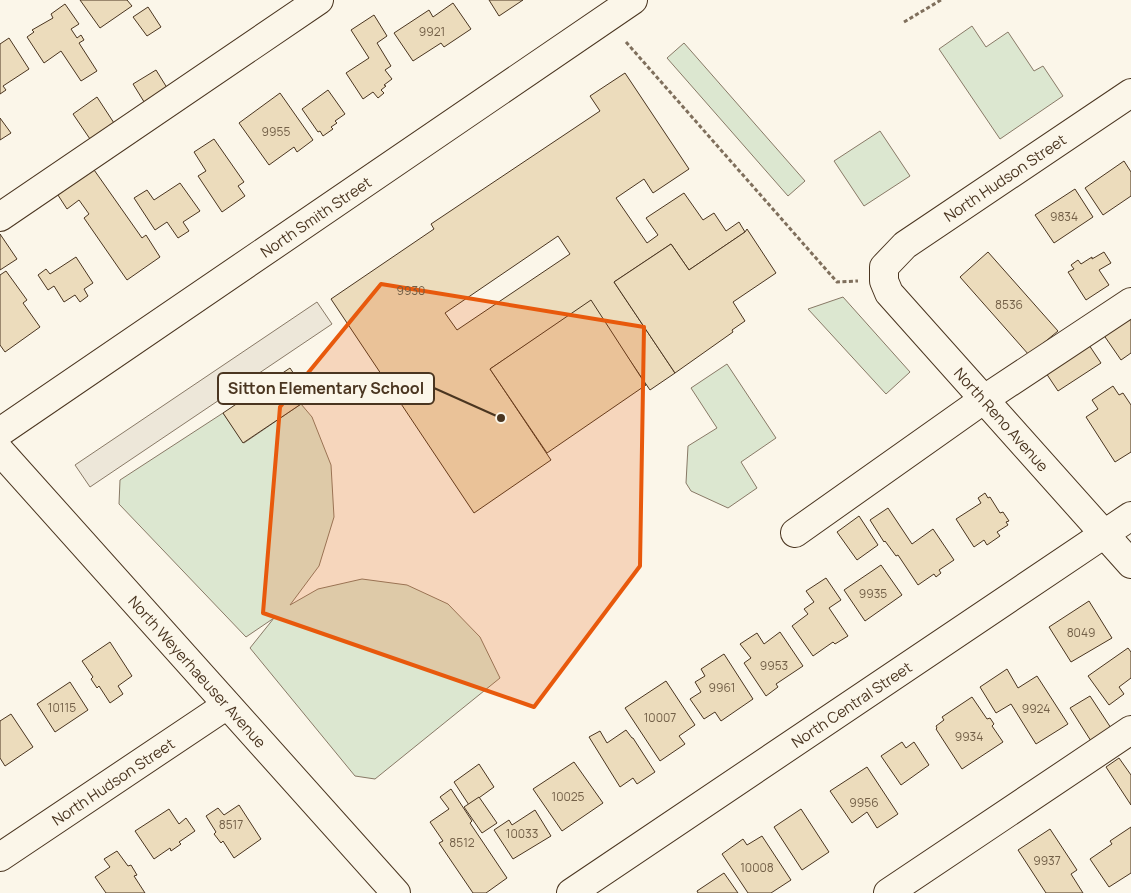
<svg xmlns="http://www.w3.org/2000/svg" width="1131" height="893" font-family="Manrope,sans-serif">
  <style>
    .green { fill: #dce7d0; stroke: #887966 }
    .parking { fill: #ede7d9; stroke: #887966 }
    .building { fill: #ecdcbc; stroke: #4a3520; fill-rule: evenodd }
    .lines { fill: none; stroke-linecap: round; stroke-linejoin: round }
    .minor-casing { stroke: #4a3520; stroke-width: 30 }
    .path { stroke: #7f6f5c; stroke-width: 3; stroke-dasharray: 4 2.5; stroke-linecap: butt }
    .minor { stroke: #fbf6e9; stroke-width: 28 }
    .marked { fill: #e8590c; fill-opacity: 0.2; stroke: #e8590c; stroke-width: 4; stroke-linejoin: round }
    .labels { text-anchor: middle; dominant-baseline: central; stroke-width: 4; stroke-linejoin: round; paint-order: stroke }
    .number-label { font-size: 12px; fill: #725f47 }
    .street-label { font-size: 15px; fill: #4a3520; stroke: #fbf6e9 }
    .leader { fill: none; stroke: #4a3520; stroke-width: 2 }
    .callout-dot { fill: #4a3520; stroke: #fbf6e9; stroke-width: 2 }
    .callout { fill: #fbf6e9; stroke: #4a3520; stroke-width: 2 }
    .callout-label { font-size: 16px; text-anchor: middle; font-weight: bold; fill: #4a3520 }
  </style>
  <rect width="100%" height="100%" fill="#fbf6e9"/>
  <g class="green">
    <path d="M972,26l14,21 22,-15 26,39 9,-5 20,30 -63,43 -61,-90z"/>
    <path d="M684,43l121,138 -17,15 -121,-138z"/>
    <path d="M880,131l30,45 -46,30 -30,-45z"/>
    <path d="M843,297l67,75 -24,22 -78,-85z"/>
    <path d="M727,364l49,74 -35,24 16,26 -29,20 -37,-17 -5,-8 2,-37 29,-18 -26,-40z"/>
    <path d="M301,404l11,13 19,48 3,52 -15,49 -29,39 28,-16 44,-10 45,6 41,19 32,33 20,41 -125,101 -20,-3 -105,-128 24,-30 -28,19 -127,-133 1,-24 103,-67 21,30z"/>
  </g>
  <path class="parking" d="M317,302l15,22 -242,163 -15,-22z"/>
  <g class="building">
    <path d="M80,0h47l5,6 -32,22z"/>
    <path d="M489,0h34l-24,16z"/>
    <path d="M453,3l18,26 -27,18 -3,-4 -28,18 -19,-28 35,-23 4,7z"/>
    <path d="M65,4l14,20 -8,5 6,9 4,-3 3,5 -5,3 18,28 -16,10 -20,-30 -17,12 -17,-26 7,-5 -2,-2 21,-12 -2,-4z"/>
    <path d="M148,7l13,20 -14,9 -14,-19z"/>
    <path d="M374,15l13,21 -10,7 14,23 -6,4 7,9 -8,6 2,1 -5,4 3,3 -6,5 -5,-6 -10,7 -17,-26 23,-15 -18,-28z"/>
    <path d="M9,38l20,31 -26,17 3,4 -6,4v-50z"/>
    <path d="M156,70l13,21 -23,14 -13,-21z"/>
    <path d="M625,73l64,96 -36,24 -9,-14 -28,19 31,45 11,-8 -12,-17 38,-25 19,27 11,-7 12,18 13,-9 6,10 -56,38 -18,-26 -57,38 61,91 -25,17 -60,-88 -100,67 61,91 -77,53 -143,-214 103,-70 -3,-5 169,-113 -10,-15zM558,236l12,18 -113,76 -12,-17z"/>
    <path d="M328,90l17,24 -10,7 2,2 -6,4 2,2 -10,7 -3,-5 -2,1 -16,-23z"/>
    <path d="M280,93l33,47 -16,12 -3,-5 -25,18 -30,-42z"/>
    <path d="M97,97l17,26 -24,16 -17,-25z"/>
    <path d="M0,118l11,15 -11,7z"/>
    <path d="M214,139l30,43 -6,4 7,10 -23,16 -24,-36 8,-5 -12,-19z"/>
    <path d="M1124,161l7,11v24l-28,19 -18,-27z"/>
    <path d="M92,167l50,71 4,-3 14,22 -33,23 -43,-62 5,-4 -10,-14 -12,9 -11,-17z"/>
    <path d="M180,183l20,28 -17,11 6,9 -11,7 -11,-16 -12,8 -21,-32 13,-8 7,10z"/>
    <path d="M1075,189l18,28 -39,26 -19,-28z"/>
    <path d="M747,229l29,44 -43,29 12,19 -13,9 1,2 -58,41 -61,-91 57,-38 18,26 56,-38z"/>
    <path d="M0,234l17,25 -17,11z"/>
    <path d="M988,252l70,79 -29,24 -69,-78z"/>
    <path d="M1104,252l7,11 -12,7 10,15 -23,15 -18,-28 6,-3 -3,-4 7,-5 3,4 11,-7v2z"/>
    <path d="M76,257l17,26 -9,6 4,7 -8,6 -5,-7 -11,7 -10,-16 -6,4 -10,-15 8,-6 4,5z"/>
    <path d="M6,271l21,29 -4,3 17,24 -35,25 -5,-7v-70z"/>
    <path d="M591,300l55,85 -99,68 -57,-84z"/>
    <path d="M1131,315v38l-10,7 -18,-26z"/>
    <path d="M1087,342l14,21 -43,28 -14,-21z"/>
    <path d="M290,368l20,30 -67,45 -20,-30z"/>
    <path d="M1113,386l6,9 4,-2 8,12v47l-16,10 -29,-45 12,-8 -6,-9z"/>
    <path d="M985,493l3,5 2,-1 10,16 3,-1 6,9 -3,1 2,3 -11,7 3,4 -13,9 -3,-5 -10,7 -18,-28 25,-16 -3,-5z"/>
    <path d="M888,508l24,36 21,-15 21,31 -15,10 2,3 -5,4 -2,-3 -16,11 -20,-30 -2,1 -11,-15 -1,1 -14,-22z"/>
    <path d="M859,516l19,29 -21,15 -20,-28z"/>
    <path d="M881,565l21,30 -37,26 -21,-31z"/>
    <path d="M826,578l15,22 -12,8 19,28 -13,8 -2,-2 -20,14 -21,-30 16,-12 -4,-5 10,-7 -8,-11z"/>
    <path d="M1089,601l23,37 -41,24 -22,-35z"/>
    <path d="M780,632l23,34 -27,18 2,3 -12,9 -22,-33 7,-5 -11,-14 17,-11 7,11z"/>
    <path d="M110,642l22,34 -14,10 5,8 -13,9 -11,-17 -2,2 -6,-9 2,-2 -11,-16z"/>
    <path d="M1128,648l3,4v26l-12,9 5,7 -15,11 -21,-29z"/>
    <path d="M724,654l29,45 -32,22 -6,-9 -11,7 -14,-20 11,-7 -6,-10 10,-6 -4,-7z"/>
    <path d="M1007,669l11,19 19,-12 31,48 -32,20 -25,-40 -15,9 -16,-26z"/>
    <path d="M666,681l29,44 -16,11 6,8 -25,17 -35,-53z"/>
    <path d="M70,682l18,28 -33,22 -18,-28z"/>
    <path d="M1090,696l21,32 -20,13 -21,-33z"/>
    <path d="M972,697l15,22 3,-1 4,6 -2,2 11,16 -41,27 -26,-40 1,-1 -1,-2 8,-6 -2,-3z"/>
    <path d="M11,714l22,33 -28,19 -5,-8v-37z"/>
    <path d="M626,730l6,8h1l22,34 -18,12 -4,-6 -13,9 -31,-50 11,-6 7,12z"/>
    <path d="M902,742l4,6 8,-6 15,23 -28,20 -20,-29z"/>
    <path d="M1119,758l12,17v30l-25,-38z"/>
    <path d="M574,762l29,41 -41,28 -29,-42z"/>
    <path d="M479,764l15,23 -25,18 -15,-23z"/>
    <path d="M867,767l31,47 -21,14 -10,-16 -15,11 -22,-32z"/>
    <path d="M451,789l21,32 -2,2 37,55 -21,15h-13l-34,-50 4,-2 -13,-19 19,-13 -9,-12z"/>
    <path d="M479,797l18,26 -15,10 -18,-26z"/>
    <path d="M239,805l22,34 -27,19 -11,-17 -2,2 -7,-9 2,-2 -10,-16 12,-8 6,7z"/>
    <path d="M169,809l10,15 7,-6 9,13 -16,11 2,2 -10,7 -1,-3 -16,11 -19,-28z"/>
    <path d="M801,809l28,43 -27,18 -28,-43z"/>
    <path d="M535,810l16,26 -38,23 -19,-29 15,-10 3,5z"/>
    <path d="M1131,827v46l-22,14 -19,-28 22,-15 -2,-3z"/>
    <path d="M1050,829l27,41 -6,4 12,19h-37l-28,-43z"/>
    <path d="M762,836l29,44 -20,13h-23l-26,-39 21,-15 4,6z"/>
    <path d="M117,851l11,15 3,-1 6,10 -3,1 11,17h-39l-11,-16 15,-10 -6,-8z"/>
    <path d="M724,873l14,20h-40l-1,-2z"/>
  </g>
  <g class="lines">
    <g class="minor-casing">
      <g id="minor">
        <path id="s1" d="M1131,93l-226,152 -21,22v14l5,12 242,271"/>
        <path d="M0,217l319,-217"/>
        <path id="s2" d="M0,432l633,-432"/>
        <path id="s3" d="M0,451l396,442"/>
        <path d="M795,533l188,-133 148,-98"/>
        <path id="s4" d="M0,857l227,-152"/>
        <path id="s5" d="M571,893l560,-377"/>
        <path d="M888,893l243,-163"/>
      </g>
    </g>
    <g class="path">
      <path d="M904,22l37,-22"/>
      <path d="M626,42l211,240 21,-1"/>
    </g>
    <use href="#minor" class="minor"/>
  </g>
  <path class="marked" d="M381,284l263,43 -4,239 -106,141 -271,-94 17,-206z"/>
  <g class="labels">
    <g class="number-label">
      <text x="432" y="31">9921</text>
      <text x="276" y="131">9955</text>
      <text x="1064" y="216">9834</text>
      <text x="411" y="290">9930</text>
      <text x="1009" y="304">8536</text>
      <text x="873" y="593">9935</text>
      <text x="1081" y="632">8049</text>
      <text x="774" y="665">9953</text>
      <text x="722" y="687">9961</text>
      <text x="62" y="707">10115</text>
      <text x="1036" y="708">9924</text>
      <text x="660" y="717">10007</text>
      <text x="969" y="736">9934</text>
      <text x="568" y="796">10025</text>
      <text x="864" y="802">9956</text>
      <text x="231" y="824">8517</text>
      <text x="522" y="833">10033</text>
      <text x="462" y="842">8512</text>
      <text x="1047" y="860">9937</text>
      <text x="757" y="867">10008</text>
    </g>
    <g class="street-label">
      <text transform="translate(1005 178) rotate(-34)">North Hudson Street</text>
      <text stroke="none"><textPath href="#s2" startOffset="382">North Smith Street</textPath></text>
      <text stroke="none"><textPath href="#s1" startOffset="499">North Reno Avenue</textPath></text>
      <text stroke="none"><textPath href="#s3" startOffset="296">North Weyerhaeuser Avenue</textPath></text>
      <text stroke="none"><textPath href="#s5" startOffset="338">North Central Street</textPath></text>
      <text stroke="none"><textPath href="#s4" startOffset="136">North Hudson Street</textPath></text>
    </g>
  </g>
  <path class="leader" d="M501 418L434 388"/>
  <circle class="callout-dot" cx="501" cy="418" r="5"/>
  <rect class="callout" x="218" y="373" width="216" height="31" rx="5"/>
  <g class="callout-label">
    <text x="326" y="394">Sitton Elementary School</text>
  </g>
</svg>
